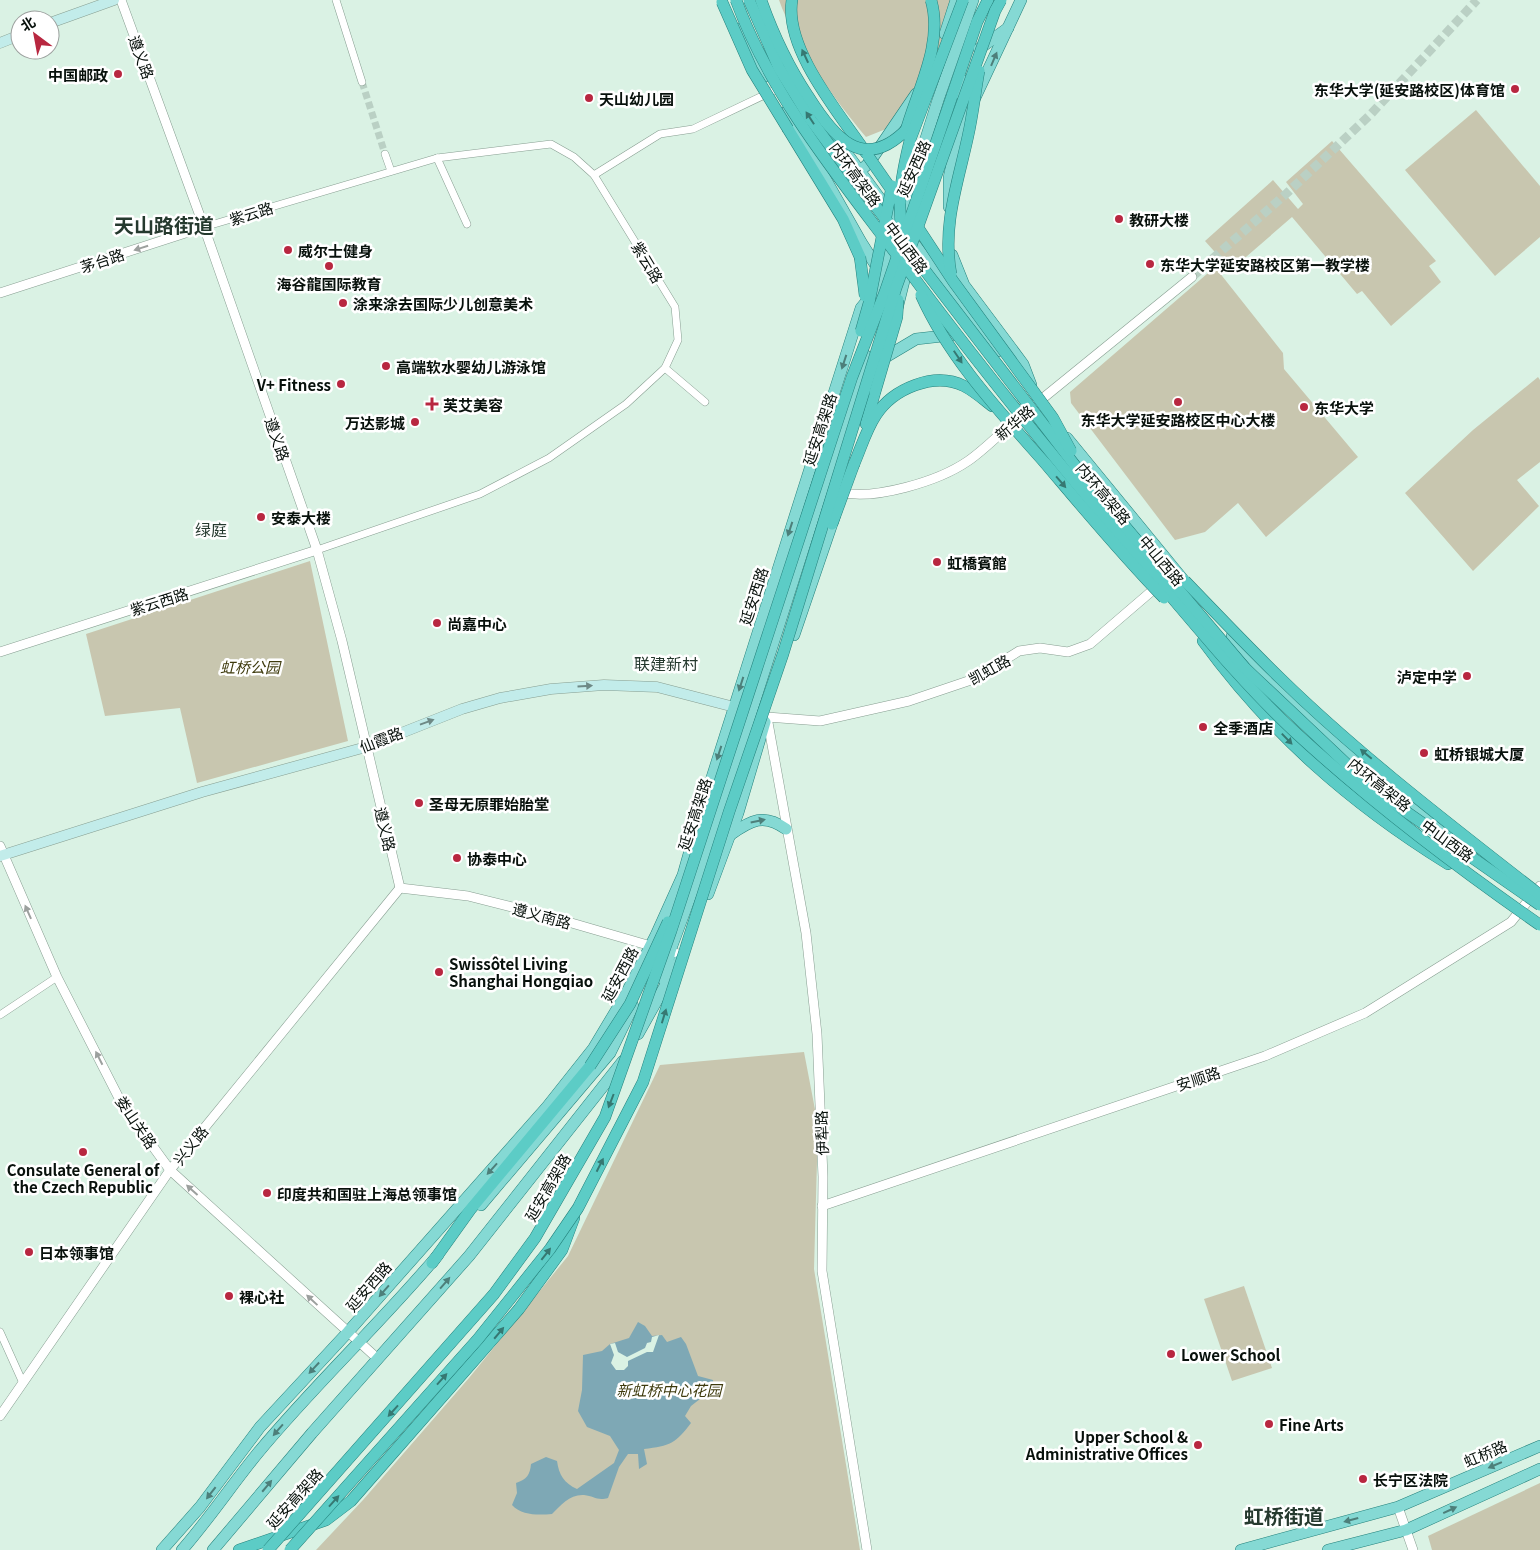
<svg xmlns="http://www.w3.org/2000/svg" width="1540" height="1550" font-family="Georgia,'Noto Sans SC',serif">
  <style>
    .green { fill: #c8c6af }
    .water { fill: #7ea8b5 }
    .pier { fill: #daf2e4 }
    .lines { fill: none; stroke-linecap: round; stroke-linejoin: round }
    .minor-tunnel { stroke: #bad0c4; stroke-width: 7; stroke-dasharray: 7 3.5; stroke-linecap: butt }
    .tertiary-tunnel { stroke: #bad0c4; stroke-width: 9; stroke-dasharray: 9 4.5; stroke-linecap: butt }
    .minor-casing { stroke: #879e91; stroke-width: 8 }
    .tertiary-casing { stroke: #879e91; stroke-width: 10 }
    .secondary-casing { stroke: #879e91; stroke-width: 11 }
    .primary-casing { stroke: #24827c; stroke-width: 12 }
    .trunk-casing { stroke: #24827c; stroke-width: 12 }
    .minor { stroke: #fff; stroke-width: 7 }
    .tertiary { stroke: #fff; stroke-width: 9 }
    .secondary { stroke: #c2ecea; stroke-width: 10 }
    .primary { stroke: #85d9d4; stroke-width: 11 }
    .trunk { stroke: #5cccc6; stroke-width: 11 }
    .trunk-bridge-casing { stroke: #24827c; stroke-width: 12; stroke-linecap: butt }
    .trunk-bridge { stroke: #5cccc6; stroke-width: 11 }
    .oneway { fill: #367872 }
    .oneway2 { fill: #4d7f7a }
    .oneway3 { fill: #9ca09e }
    .oneway4 { fill: #6e8986 }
    .poi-dot { fill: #b82740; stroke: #fff; stroke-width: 2 }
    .labels { text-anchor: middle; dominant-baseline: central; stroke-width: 5; stroke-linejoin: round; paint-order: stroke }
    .street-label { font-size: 15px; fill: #08110c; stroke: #fff }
    .poi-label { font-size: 15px; font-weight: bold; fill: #08110c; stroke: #fff; text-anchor: start }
    .park-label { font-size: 15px; font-style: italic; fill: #3e3a0c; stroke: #fff }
    .neighbourhood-label { font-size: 16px; fill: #25392e; stroke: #fff }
    .district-label { font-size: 20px; font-weight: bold; fill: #25392e; stroke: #fff }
  </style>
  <rect width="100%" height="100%" fill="#daf2e4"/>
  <g class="green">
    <path d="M779,0h184l-10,33 -52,90 -35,14c-30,-35 -72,-94 -87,-137z"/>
    <path d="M1476,110l64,76v51l-45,39 -90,-106z"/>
    <path d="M1332,141l104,120 -7,5 12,16 -50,44 -29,-35 -5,3 -65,-77 -61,53 -26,-29 68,-61 25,29 5,-5 -17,-22z"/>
    <path d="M1215,267l68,86 1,16 74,88 -92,80 -28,-34 -33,29 -30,8 -104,-137 -1,-11z"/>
    <path d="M1538,377l2,3v82l-23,18 22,26 -66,65 -68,-78 68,-63z"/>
    <path d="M310,561l38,180 -151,42 -17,-75 -75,8 -19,-82z"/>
    <path d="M804,1052l14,73 -4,144 46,281h-544l47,-50 106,-122 99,-122 92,-191z"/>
    <path d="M1244,1286l28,82 -40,13 -28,-82z"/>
    <path d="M1540,1483v67h-108l-4,-14z"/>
  </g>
  <path class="water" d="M638,1322l7,4 7,10 10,-1 5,7 14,-5 5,7 12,32 15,4 1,8 -23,18 -6,10 6,7c-15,20 -21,23 -47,26l3,15 -8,5 -1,-15h-10l-9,13 -11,31c-11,3 -14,-2 -24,-3 -14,-1 -23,10 -32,19 -13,1 -30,2 -40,-9l5,-12 -1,-10c11,-4 14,-8 15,-19l15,-7 11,4c2,14 7,22 20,28l37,-26 5,-13 -9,-14 -23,-9 -9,-16 4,-21 1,-35 19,-4 8,-7 19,-6z"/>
  <path class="pier" d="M659,1335l-6,17h-6l-19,9v5l-4,4h-8l-5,-7 3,-8 -4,-11 5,-1 3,9 9,5 18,-9 2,-5 4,-1 1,-5z"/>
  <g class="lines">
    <path class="minor-tunnel" d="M362,82l23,72"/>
    <path class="tertiary-tunnel" d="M1192,277l95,-84 83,-78 107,-115"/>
    <g class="minor-casing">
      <g id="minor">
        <path d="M336,0l26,82"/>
        <path d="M385,154l6,17"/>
        <path d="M437,158l30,66"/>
        <path d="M594,175l66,-41 33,-5 82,-39"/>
        <path d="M204,227l233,-69 114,-14 23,13 20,18 81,132 3,33 -13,28 -39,36 -77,54 -69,36 -163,56"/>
        <path d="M665,368l40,34"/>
        <path d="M0,1015l57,-38"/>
        <path d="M0,1332l23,51"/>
      </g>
    </g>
    <g class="tertiary-casing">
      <g id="tertiary">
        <path d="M121,0l83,227 113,323 25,91 58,247"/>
        <path d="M0,293l204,-66"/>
        <path d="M1037,403l155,-126"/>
        <path d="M839,492c35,9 100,-11 129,-31 20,-14 37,-33 56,-48"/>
        <path d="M0,652l317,-102"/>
        <path d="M0,846l57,131 65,127 48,66 208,189"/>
        <path d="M400,888l68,8 76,19 138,40"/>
        <path d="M822,1206l443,-150 100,-43 146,-91 29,-36"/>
        <path d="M0,1416l170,-246 230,-282"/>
        <path d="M1398,1507l15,43"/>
        <path d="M867,1550l-45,-279 1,-94 -6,-143 -11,-101 -39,-216 53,4 89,-20 65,-22 45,-28 21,-3 28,4 22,-8 70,-60"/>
      </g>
    </g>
    <g class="secondary-casing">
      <g id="secondary">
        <path d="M50,23l64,-23"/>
        <path d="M0,43l20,-8"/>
        <path d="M0,856l202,-64 164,-45 96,-38 38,-11 51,-9 53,-4 53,2 85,22"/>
      </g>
    </g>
    <g class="primary-casing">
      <g id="primary">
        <path d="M739,29l27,47"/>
        <path d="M945,34l11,-34"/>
        <path d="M979,49l29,-21"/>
        <path d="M787,111l74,131 19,30"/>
        <path d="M950,117l15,-36"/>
        <path d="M958,134l63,-134"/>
        <path d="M848,155l44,60"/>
        <path d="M860,171l9,-8 47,-69"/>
        <path d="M949,207v-29l9,-43 -2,-16"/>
        <path d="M908,236l90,115"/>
        <path d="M952,255l12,30 59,79 8,21"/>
        <path d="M874,301l14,-54 16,-39 34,-108 35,-100"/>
        <path d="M897,309l9,-36"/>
        <path d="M884,358l32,-19 36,-4"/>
        <path d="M1067,438l123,150"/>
        <path d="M794,635l41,-120"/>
        <path d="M1232,636c76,89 167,161 262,229"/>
        <path d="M730,835c21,-15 34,-22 56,-6"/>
        <path d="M708,894l30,-81 27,-91"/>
        <path d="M664,980l6,-29 36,-97 159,-499"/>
        <path d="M638,1034l41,-73"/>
        <path d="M481,1205l129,-152 23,-47"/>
        <path d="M162,1550l38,-43 60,-80 88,-95 199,-225 46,-58 33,-55 30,-59 27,-60 17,-60 161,-507 9,-11"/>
        <path d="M182,1550c27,-31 49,-64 75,-96 57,-69 123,-130 181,-199"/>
        <path d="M213,1550l99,-117 157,-177 154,-195"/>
        <path d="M1241,1550l157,-43 142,-61"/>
        <path d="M1328,1550l78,-20 134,-61"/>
      </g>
    </g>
    <g class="trunk-casing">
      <g id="trunk">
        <path d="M792,0c-8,49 48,114 74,153"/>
        <path d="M952,96l25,-74 11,-22"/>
        <path d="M788,129l55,90 17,38"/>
        <path d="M830,131l22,34"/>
        <path d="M866,424l9,-32"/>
        <path d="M854,464c7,-16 12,-34 22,-49 17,-26 58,-44 88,-29 10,5 19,13 28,20"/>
        <path d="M1203,641c68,93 148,163 245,223"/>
        <path d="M432,1263l38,-53 120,-144"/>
        <path d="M239,1550l87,-30 25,-19 168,-192 43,-59 12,-32"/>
      </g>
    </g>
    <use href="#minor" class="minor"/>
    <use href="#tertiary" class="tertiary"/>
    <use href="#secondary" class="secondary"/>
    <use href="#primary" class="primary"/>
    <use href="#trunk" class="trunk"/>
    <g class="trunk-bridge-casing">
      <g id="trunk-bridge">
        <path d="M736,0c37,101 110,186 173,271 75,102 156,200 237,296 49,57 95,115 150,166 76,70 159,133 244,192"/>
        <path d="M749,0l30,68 32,52 42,57 237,308 155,183 127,120 168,117"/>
        <path d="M761,0c12,34 27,66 47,96 25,40 55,79 100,32"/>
        <path d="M722,2l30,68 36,59"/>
        <path d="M905,134c11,-42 39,-89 26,-134"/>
        <path d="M868,156l32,46"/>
        <path d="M915,223l38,58 100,137 18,33"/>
        <path d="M903,237c-7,-35 -1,-64 7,-97l53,-140"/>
        <path d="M860,257l5,39"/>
        <path d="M951,274c-9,-49 7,-91 17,-138 5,-22 7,-43 11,-65"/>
        <path d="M921,295c28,63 79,117 124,168 39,46 77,92 119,135"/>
        <path d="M861,331l8,-28 23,-117"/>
        <path d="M875,392l22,-75 1,-17"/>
        <path d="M832,524l22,-60"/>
        <path d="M1185,581c32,33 63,66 96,98 80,78 171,147 259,216"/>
        <path d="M590,1066l40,-62 38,-82"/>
        <path d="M268,1550l226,-256 41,-56 70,-121 66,-186 181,-554 33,-85 67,-196"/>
        <path d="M290,1550l188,-211 72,-90 28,-41 65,-126 86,-270 54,-158 113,-366 99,-277 6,-11"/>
      </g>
    </g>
    <use href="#trunk-bridge" class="trunk-bridge"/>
  </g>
  <defs><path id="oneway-solid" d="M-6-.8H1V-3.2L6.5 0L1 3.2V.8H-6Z" transform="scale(1.25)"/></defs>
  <g class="oneway">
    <use href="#oneway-solid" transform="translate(805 56) rotate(-115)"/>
    <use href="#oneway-solid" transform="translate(810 118) rotate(-123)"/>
    <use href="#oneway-solid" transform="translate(958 357) rotate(56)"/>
    <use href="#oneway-solid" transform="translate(1061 482) rotate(49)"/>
    <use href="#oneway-solid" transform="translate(1287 739) rotate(46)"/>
    <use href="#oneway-solid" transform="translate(1366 754) rotate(-140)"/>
    <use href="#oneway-solid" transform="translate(664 1016) rotate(-73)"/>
    <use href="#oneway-solid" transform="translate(611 1101) rotate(111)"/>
    <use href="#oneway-solid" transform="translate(600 1165) rotate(-63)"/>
    <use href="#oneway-solid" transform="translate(546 1254) rotate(-52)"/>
    <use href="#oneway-solid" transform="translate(499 1333) rotate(-50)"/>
    <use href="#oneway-solid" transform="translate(442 1379) rotate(-48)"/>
    <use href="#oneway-solid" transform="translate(393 1411) rotate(132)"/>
    <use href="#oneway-solid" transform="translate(334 1501) rotate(-48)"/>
  </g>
  <g class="oneway2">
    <use href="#oneway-solid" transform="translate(994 59) rotate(-67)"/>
    <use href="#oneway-solid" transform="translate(844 362) rotate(108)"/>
    <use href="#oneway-solid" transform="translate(790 529) rotate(108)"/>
    <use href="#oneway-solid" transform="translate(741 684) rotate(108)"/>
    <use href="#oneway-solid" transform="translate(719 753) rotate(108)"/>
    <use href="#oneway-solid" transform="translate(758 821) rotate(-12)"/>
    <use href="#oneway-solid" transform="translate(492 1169) rotate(132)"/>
    <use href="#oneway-solid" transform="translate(445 1283) rotate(-49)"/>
    <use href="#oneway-solid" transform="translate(384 1291) rotate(131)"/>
    <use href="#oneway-solid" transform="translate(314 1368) rotate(133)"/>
    <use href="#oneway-solid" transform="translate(278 1430) rotate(131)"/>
    <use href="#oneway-solid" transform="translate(1495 1465) rotate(157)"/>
    <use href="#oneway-solid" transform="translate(267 1486) rotate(-50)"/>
    <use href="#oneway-solid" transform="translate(211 1493) rotate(128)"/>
    <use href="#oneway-solid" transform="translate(1450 1510) rotate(-25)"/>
    <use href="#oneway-solid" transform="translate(1351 1520) rotate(165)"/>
  </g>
  <g class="oneway3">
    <use href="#oneway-solid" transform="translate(141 248) rotate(162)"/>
    <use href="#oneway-solid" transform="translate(28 912) rotate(-114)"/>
    <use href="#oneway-solid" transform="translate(99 1058) rotate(-117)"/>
    <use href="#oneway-solid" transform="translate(192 1190) rotate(-138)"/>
    <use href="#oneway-solid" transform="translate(312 1300) rotate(-137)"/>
  </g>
  <g class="oneway4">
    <use href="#oneway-solid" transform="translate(585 686) rotate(-4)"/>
    <use href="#oneway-solid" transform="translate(427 722) rotate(-20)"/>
  </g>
  <g class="poi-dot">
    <circle cx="118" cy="74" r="5"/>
    <circle cx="1515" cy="89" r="5"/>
    <circle cx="589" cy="98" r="5"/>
    <circle cx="1119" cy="219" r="5"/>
    <circle cx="288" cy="250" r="5"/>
    <circle cx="1150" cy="264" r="5"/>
    <circle cx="329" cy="266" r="5"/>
    <circle cx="343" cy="303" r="5"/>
    <circle cx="386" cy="366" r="5"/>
    <circle cx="341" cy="384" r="5"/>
    <circle cx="1178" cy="402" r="5"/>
    <path d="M429.5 396.5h5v5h5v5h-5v5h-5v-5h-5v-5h5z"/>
    <circle cx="1304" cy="407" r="5"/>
    <circle cx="415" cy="422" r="5"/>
    <circle cx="261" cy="517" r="5"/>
    <circle cx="937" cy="562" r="5"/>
    <circle cx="437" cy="623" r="5"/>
    <circle cx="1467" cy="676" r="5"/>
    <circle cx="1203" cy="727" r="5"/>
    <circle cx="1424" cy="753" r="5"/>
    <circle cx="419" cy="803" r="5"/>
    <circle cx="457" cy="858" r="5"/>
    <circle cx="439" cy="972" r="5"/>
    <circle cx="83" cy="1152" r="5"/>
    <circle cx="267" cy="1193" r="5"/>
    <circle cx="29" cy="1252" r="5"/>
    <circle cx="229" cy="1296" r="5"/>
    <circle cx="1171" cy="1354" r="5"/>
    <circle cx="1269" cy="1424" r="5"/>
    <circle cx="1198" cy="1445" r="5"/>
    <circle cx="1363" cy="1479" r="5"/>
  </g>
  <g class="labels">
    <g class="street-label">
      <text transform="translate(142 57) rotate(70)">遵义路</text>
      <text transform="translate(913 168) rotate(-66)">延安西路</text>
      <text transform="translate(856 174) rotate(54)">内环高架路</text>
      <text transform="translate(251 213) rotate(-17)">紫云路</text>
      <text transform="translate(907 247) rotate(53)">中山西路</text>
      <text transform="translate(102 260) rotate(-18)">茅台路</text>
      <text transform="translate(648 262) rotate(59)">紫云路</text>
      <text transform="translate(1014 422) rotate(-40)">新华路</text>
      <text transform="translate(819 429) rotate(-72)">延安高架路</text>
      <text transform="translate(278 439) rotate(71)">遵义路</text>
      <text transform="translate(1104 493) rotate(50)">内环高架路</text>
      <text transform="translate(1162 560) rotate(50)">中山西路</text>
      <text transform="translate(753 596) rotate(-72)">延安西路</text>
      <text transform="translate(159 601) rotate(-17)">紫云西路</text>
      <text transform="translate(989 669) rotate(-29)">凯虹路</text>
      <text transform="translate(381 739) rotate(-21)">仙霞路</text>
      <text transform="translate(1380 784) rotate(39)">内环高架路</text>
      <text transform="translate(694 814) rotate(-72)">延安高架路</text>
      <text transform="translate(386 829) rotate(77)">遵义路</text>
      <text transform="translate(1448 840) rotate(36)">中山西路</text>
      <text transform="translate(542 915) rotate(15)">遵义南路</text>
      <text transform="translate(619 974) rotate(-62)">延安西路</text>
      <text transform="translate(1198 1078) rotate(-18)">安顺路</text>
      <text transform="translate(137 1122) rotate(56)">娄山关路</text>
      <text transform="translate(821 1133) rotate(-92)">伊犁路</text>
      <text transform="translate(190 1145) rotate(-51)">兴义路</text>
      <text transform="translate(547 1187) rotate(-60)">延安高架路</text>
      <text transform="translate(368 1286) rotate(-49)">延安西路</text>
      <text transform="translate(1485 1453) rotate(-23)">虹桥路</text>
      <text transform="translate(294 1498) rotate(-48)">延安高架路</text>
    </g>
    <g class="poi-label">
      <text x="108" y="74" text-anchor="end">中国邮政</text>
      <text x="1505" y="89" text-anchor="end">东华大学(延安路校区)体育馆</text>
      <text x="599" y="98">天山幼儿园</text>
      <text x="1129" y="219">教研大楼</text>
      <text x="298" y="250">威尔士健身</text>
      <text x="1160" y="264">东华大学延安路校区第一教学楼</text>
      <text x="329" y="283" text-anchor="middle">海谷龍国际教育</text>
      <text x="353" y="303">涂来涂去国际少儿创意美术</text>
      <text x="396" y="366">高端软水婴幼儿游泳馆</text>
      <text x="331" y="384" text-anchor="end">V+ Fitness</text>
      <text x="443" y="404">芙艾美容</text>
      <text x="1314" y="407">东华大学</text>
      <text x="1178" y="419" text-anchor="middle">东华大学延安路校区中心大楼</text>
      <text x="405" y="422" text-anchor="end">万达影城</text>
      <text x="271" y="517">安泰大楼</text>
      <text x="947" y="562">虹橋賓館</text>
      <text x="447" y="623">尚嘉中心</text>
      <text x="1457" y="676" text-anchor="end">泸定中学</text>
      <text x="1213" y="727">全季酒店</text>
      <text x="1434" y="753">虹桥银城大厦</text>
      <text x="429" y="803">圣母无原罪始胎堂</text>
      <text x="467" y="858">协泰中心</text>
      <text x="449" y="963">Swissôtel Living<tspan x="449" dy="17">Shanghai Hongqiao</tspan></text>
      <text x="83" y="1169" text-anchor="middle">Consulate General of<tspan x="83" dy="17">the Czech Republic</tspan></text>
      <text x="277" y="1193">印度共和国驻上海总领事馆</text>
      <text x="39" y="1252">日本领事馆</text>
      <text x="239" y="1296">裸心社</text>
      <text x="1181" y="1354">Lower School</text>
      <text x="1279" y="1424">Fine Arts</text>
      <text x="1188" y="1436" text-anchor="end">Upper School &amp;<tspan x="1188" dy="17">Administrative Offices</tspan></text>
      <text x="1373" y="1479">长宁区法院</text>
    </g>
    <g class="park-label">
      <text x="250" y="666">虹桥公园</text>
      <text x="669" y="1389">新虹桥中心花园</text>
    </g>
    <g class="neighbourhood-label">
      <text x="211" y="529">绿庭</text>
      <text x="666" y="663">联建新村</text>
    </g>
    <g class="district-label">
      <text x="164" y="224">天山路街道</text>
      <text x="1284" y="1515">虹桥街道</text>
    </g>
  </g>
  <g transform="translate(35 35) rotate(328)"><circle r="24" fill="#ffffff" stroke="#9ca09e"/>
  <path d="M0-4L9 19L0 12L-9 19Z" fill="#b82740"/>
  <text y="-8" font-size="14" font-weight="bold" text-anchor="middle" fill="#08110c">北</text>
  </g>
</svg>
